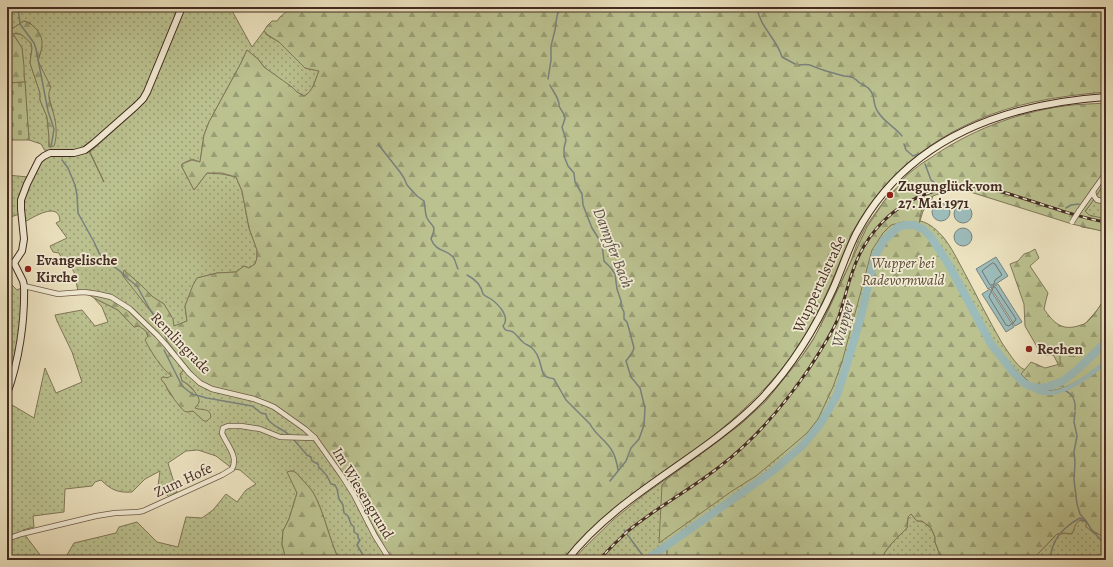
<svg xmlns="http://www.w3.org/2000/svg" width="1113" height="567" font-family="Alegreya,serif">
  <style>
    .green { fill: url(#green-dots); stroke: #807759 }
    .forest { fill: url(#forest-firs); stroke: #807759 }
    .cemetery { fill: url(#cemetery-stones); stroke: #807759 }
    .water { fill: #9cbcbb; stroke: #79827e }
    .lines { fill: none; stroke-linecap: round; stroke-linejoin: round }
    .shore { stroke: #70746e; stroke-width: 1 }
    .stream { stroke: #79827e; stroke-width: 1.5 }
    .canal { stroke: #9cbcbb; stroke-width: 4.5 }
    .river { stroke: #9cbcbb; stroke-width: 8 }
    .street-casing { stroke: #6e5a49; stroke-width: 6 }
    .secondary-casing { stroke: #442c22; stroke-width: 8 }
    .street { stroke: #f3ecd5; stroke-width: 4.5 }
    .secondary { stroke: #f3ecd5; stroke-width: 6 }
    .rail-casing { stroke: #442c22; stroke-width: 3 }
    .rail { stroke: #f3ecd5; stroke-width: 1.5; stroke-dasharray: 4.5; stroke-linecap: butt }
    .street-bridge-casing { stroke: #6e5a49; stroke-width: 6; stroke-linecap: butt }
    .street-bridge { stroke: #f3ecd5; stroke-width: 4.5 }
    .poi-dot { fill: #8f2418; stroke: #f3ecd5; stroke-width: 1.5 }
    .labels { text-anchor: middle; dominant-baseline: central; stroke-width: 3.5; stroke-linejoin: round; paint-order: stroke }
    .poi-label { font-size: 15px; font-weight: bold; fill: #442c22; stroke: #f3ecd5; text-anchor: start }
    .park-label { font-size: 15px; font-style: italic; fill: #5c4a38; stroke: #f3ecd5 }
    .street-label { font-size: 15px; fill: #442c22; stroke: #f3ecd5 }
    .water-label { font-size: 16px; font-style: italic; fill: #5a5048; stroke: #f3ecd5 }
  </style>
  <defs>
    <pattern id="green-dots" width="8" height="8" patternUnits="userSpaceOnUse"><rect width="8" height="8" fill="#bbc290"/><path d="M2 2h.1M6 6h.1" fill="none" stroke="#9a9e75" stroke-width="1.8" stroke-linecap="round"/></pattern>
    <pattern id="forest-firs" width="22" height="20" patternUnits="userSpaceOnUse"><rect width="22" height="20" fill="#bbc290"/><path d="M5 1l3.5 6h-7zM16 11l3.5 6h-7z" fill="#9a9e75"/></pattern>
    <pattern id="cemetery-stones" width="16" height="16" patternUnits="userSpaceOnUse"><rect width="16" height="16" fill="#bbc290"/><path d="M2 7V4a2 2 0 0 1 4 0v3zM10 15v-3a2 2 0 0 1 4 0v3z" fill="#9a9e75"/></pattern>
  </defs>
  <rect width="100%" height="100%" fill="#ece2bf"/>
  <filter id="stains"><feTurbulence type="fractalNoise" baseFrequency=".005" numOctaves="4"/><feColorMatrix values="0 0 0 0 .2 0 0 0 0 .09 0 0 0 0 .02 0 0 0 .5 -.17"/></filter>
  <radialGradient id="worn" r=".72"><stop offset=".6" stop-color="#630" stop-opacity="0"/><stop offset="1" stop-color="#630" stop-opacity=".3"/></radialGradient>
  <g class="green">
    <path d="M7,7h175l-35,85 -60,56 -40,6 -6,-10 -12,-4 -7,-92 -9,-14c9,-2 12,4 18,9l1,5 -2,15 10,30v7l7,17 2,20v10l6,-27 -13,-50 -4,-9 4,-14 -5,-16 -7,-8 -6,-2 -14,9 -3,-2z"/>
    <path d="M185,7h45l22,40 12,-16 3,4 12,7 26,26 14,3c-4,9 -6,21 -15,25l-7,-4 -33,-25 -6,-8 -11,-9 -6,13 -32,59 -5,13 -4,27 -8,-3 -10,5v3l12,23 13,-17 15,1 14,3 6,14 7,37 8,22v8l-2,6 -6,4 -5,-2 -8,6 -19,1 -20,5 -12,28 2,15 -13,6 -10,-23 -11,-7 -11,-11 -18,-15 -1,5c13,14 40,47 44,65l-1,2 -36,-35 -52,-17 -4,-19 -8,-13 -3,2 -4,-8 -6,-1 -3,-6 17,-8 -11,-15 4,-2c-1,-21 -28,-3 -37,2l-1,-21 14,-35 11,-12 41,-6 16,33 -14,-30 49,-44 6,-7 6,-11z"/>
    <path d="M925,161l11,22 -5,20 -8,8 -3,10c10,2 18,10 24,17 8,10 13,21 19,32 13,24 25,49 39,73 5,7 14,22 21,26 5,2 10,-3 14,-5l7,10 15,-8 -5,-10 -5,-8 36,-24 14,-16 7,-12v73l-26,29 -202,-14 -201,176h-104l12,-13 28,-27 32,-26 83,-59 33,-29 13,-14 16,-18 26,-39 35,-74 7,-20 8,-15 21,-29z"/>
    <path d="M7,175l21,2 -8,37 -13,4z"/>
    <path d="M1106,181v50l-24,-4 -4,-3c8,-15 19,-29 28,-43z"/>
    <path d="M10,283l7,7 6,-3 -3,45 -13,56v-102z"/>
    <path d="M94,298l24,12 16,17 5,-2 7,6 8,25 17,19 -3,3 -5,-1 -1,4 3,3 5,10 17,18 6,-1 11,10 -1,-12 -4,1 -4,-2 4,-6c-2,-8 -8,-18 -17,-21l-2,-7 4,-5 5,4 78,31 38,25 37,47 48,84h-51c-10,-21 -14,-45 -25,-66 -4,-7 -10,-11 -14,-17 -4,-4 -6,-8 -12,-5l9,21 -8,26 -6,12 -1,13 4,16h-222l10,-17 42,-10 3,-6 18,-5 20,20 21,5 8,-30 16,1 11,-8 13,-16 11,8 9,-12 10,-6 -16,-14 -7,-1 -17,-13 -18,-6 -12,1 -18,12 9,29 -8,5 -11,-11 2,-15 -15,8 -13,13c-14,1 -21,-2 -31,-12l-6,2 -3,4 -27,3 -1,23 -31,4 1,11 -11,3 2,5 19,25h-37v-158l27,16 11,-50 11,25 26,-11 -10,-30 -15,-31 -2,-6 27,-5 13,16 13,-4 -6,-15z"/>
    <path d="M910,514h2l2,4 3,3h5l9,7 4,9v5l7,18h-61l4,-8 6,-8 16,-16 1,-11z"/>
    <path d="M1081,520l5,2 6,10 10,3 4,5v20h-74l25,-26 7,-1 4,1 6,-4c0,-5 2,-8 7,-10z"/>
  </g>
  <g class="forest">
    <path d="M292,7h814v85c-24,2 -49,5 -72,10 -78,17 -144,60 -182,131 -17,40 -32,81 -56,117 -24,35 -56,64 -89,91 -10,8 -22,15 -32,22 -40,29 -82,58 -112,97h-171l-39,-69 -38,-53 -40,-32 -62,-18 -10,-4 -13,-14 -23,-29 -6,-14 -9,-14 -29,-37 1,-6 18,16 11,11 11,7 9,15 1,7 13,-5 -2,-15 8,-21 4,-7 20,-5 19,-1 8,-6 5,2 6,-4 2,-6v-8l-8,-22 -7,-37 -6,-14 -14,-4h-15l-13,17 -12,-23v-3l10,-4 8,2 4,-27 5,-13 32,-59 6,-13 11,9 6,8 28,20 5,5 7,4c9,-4 11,-16 15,-25l-14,-3 -26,-26 -11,-7 -4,-4 3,-5 5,-5h5l3,-4z"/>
    <path d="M24,21c10,3 19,13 18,24 0,5 -3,11 -4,16l13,26c-1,2 -2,4 -2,6 -1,6 2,11 3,16 4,11 6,26 2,37l-5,1v-10l-2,-20 -7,-17v-7l-10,-30 2,-15 -1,-5c-6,-4 -9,-12 -18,-9l9,14 2,18v10l1,6 -18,1v-55l3,2z"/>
    <path d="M1106,103v78l-16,24 -5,6 4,4 17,4v13l-34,-8 -108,-34c-12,1 -36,3 -41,15 -2,6 -3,13 -4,19l-16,-2 -12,3 -8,8 -11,17 -30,112 -9,25 -15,32 -11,14 -14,12 -37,31 -24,15 -73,52 3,-58 5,-6 74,-55 25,-23 37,-46 10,-15 13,-25 41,-88 18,-27 14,-13c1,-1 1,-3 2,-5 4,-7 21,-19 28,-23 40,-28 86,-46 135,-53 14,-2 28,-2 42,-3z"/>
    <path d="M911,224c17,3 26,20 34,33 26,44 42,101 87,130 4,3 8,6 13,6 21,2 46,-19 61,-31v178c-6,-7 -13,-8 -20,-13v-5l-5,-2c-7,3 -6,8 -9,14l-8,-1 -7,1 -25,26h-90l-7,-18v-5l-4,-9 -9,-7h-5l-6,-7 -3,3 -1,11 -16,16 -6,8 -4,8h-235l127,-89c18,-14 35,-29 48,-47 14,-21 22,-46 29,-70 10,-33 17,-65 25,-98 7,-16 18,-31 36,-32z"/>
    <path d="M1035,249l4,9 -9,8 18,27 -2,7 -2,9c9,13 17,22 34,17 2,-1 4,-1 6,-2 8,-4 16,-19 22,-27v63c-14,13 -46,37 -66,29 -8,-3 -14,-10 -19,-15l10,-12 14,6 15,-4v-9h-15l-5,-3 -15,-26 -1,-22 -14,-40 8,-3 6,-7 6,-2z"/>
    <path d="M84,292l14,2 23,9 40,36 23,30 -4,5 2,7c5,2 19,15 17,21 -1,3 -3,4 -4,6 7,3 15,-1 16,9l-4,4h-3l-11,-10 -6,1 -3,-1c-7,-7 -13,-16 -18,-25 -1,-3 -4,-4 -5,-8l2,-1 5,1 3,-3c-9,-5 -21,-25 -26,-35l3,-4 -2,-5 -7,-5 -5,1 -16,-17 -24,-12z"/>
    <path d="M290,471c6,0 7,3 10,6 5,6 10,10 14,17 11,21 15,45 25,66h-53l-4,-16 1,-13 6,-12 8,-26 -10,-21z"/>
  </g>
  <path class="cemetery" d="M25,82l4,58h-22v-57z"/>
  <g class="water">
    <circle cx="941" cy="212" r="9"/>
    <circle cx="963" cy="214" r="9"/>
    <circle cx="963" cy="237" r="9"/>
    <path d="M996,257l12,19 -20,13 -12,-20z"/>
    <path d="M998,284l24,38 -7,4 -24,-38z"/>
    <path d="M990,289l24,38 -8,5 -24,-38z"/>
  </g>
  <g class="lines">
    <g class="shore">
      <path d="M993,263l2,1 7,11 -7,5 -1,4 -2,1h-2l-8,-14 1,-1z"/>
      <path d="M995,287l21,32 -1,2 -6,5 -3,-1 -17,-28c0,-2 3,-6 4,-9z"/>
    </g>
    <g class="stream">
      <path d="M18,7l2,17 14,19 2,6 12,62 6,18 -3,18"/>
      <path d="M757,7c2,19 20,32 25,50l13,7"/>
      <path d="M799,65c13,-2 13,2 24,5 6,2 14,4 21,6 4,0 7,0 11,3 1,0 4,4 5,4 3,2 7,3 10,7 6,7 2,14 8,22 6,10 17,15 24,24"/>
      <path d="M548,79l3,-19v-14l4,-16 2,-14 3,-9"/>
      <path d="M550,85c3,7 10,14 9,21 6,11 8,9 3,21l4,13 -2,8v8l4,10 6,7 1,9 7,12 1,11 5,13 4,10 10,16 2,17 7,7 4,6 2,15 4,12v5l3,6v7l3,3 2,7 5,19 -2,5 -6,8 5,16 9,11 5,20 -1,17 -5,14 -8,9 -5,13 -16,20"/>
      <path d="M378,144l22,28 4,6 3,7 10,11 7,5c1,4 1,13 3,17 6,11 10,6 4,21 5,13 15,10 22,18 2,2 3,8 5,12"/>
      <path d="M904,144l2,6 7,6 9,-3"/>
      <path d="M62,160l6,8 7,17 2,10 1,18 16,29 5,11 6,7 15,11 7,7 10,8 12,22 14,19 4,12"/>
      <path d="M925,164l6,16 8,6"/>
      <path d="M1066,208l5,-3 8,-1"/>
      <path d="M914,225l1,-3"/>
      <path d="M467,275c8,4 14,10 16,19 3,3 5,3 8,5 7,5 20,18 12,27 3,7 5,3 10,6 4,3 7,8 11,11 3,2 6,3 8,5 10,8 8,24 13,28 2,2 7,2 9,3l12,21 24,24c5,10 15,16 21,25 4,6 6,14 7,21"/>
      <path d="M164,350l18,36 10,8 15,4 45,8 9,7 5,1c1,10 15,14 22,20"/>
      <path d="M1064,390c9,4 12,10 11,20"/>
      <path d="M1075,412l-1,10 3,14 -3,16 1,10 -1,18 3,24 3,10 6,7 5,8 15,17"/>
      <path d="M294,440l13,15 4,2 1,4 6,3 1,4 2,1 6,7 4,8 4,1 2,4 2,10 4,6 1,8 4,3 3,8 3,3v5l4,3v3l2,2 -3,5 6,10 -1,4 5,1"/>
      <path d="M624,530l22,30"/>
      <path d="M667,560v-15"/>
      <path d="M1050,560c1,-5 1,-11 4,-16 4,-11 16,-21 26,-26l5,3"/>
    </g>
    <path class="canal" d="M1031,387c4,3 9,6 14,6 21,2 46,-19 61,-31"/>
    <path class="river" d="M646,560l127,-89 30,-26 18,-22 16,-28 9,-28 14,-47 15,-64 9,-16 14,-13 8,-2h8l9,4 8,8 18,28 42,79 22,28 11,11 5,3 9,2 9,-1 16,-6 15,-12 28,-27"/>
    <g class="street-casing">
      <g id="street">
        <path d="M1102,180l4,6"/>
        <path d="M1093,191l1,5 3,4 6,1 3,-2"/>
        <path d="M1079,211l27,-38"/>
        <path d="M24,286l34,8 26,-2 14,2 13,3 19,12 27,26 9,10 23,28 11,10 12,6 42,10 13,5 7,3 31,22 10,9 27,38 12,19 21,41 15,24"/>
        <path d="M7,539l14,-5 75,-18 19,-3 23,-1 5,-1 79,-36 10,-6c7,-13 -6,-25 -10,-36l1,-5 5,-2h13l19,3 20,8 35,1"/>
      </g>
    </g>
    <g class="secondary-casing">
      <g id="secondary">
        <path d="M7,394c12,-33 18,-73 17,-108l-1,-5 -9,-18 8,-12 2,-12 -3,-30v-9l6,-16 12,-24 5,-4 6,-3h24l11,-3 9,-7 42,-37 7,-7 4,-7 35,-85"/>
        <path d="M567,560c53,-68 136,-101 195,-162 30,-32 53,-69 71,-109 8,-18 14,-37 23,-55 51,-96 147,-130 250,-137"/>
      </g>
    </g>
    <use href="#street" class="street"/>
    <use href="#secondary" class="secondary"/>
    <g class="rail-casing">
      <path id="rail" d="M599,560c9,-10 19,-20 29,-29 29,-24 62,-41 91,-64 36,-27 66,-63 91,-100 10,-16 22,-33 29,-51 5,-14 8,-29 13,-43 13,-40 42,-70 83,-82 9,-3 20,-5 30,-5 14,0 28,4 41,7 19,6 38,12 56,18 14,4 29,9 44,11"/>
    </g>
    <use href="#rail" class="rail"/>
    <g class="street-bridge-casing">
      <path id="street-bridge" d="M1072,222l7,-11"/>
    </g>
    <use href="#street-bridge" class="street-bridge"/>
  </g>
  <g class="poi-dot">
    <circle cx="890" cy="195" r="4"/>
    <circle cx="28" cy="269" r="4"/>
    <circle cx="1029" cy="349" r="4"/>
  </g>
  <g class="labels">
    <g class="poi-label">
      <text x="898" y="186">Zugunglück vom<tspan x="898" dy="17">27. Mai 1971</tspan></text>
      <text x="36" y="260">Evangelische<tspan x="36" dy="17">Kirche</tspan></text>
      <text x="1037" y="349">Rechen</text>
    </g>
    <g class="park-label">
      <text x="903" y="263">Wupper bei<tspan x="903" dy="17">Radevormwald</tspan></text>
    </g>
    <g class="street-label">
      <text transform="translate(819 284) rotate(-65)">Wuppertalstraße</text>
      <text transform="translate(181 343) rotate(46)">Remlingrade</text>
      <text transform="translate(183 480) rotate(-25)">Zum Hofe</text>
      <text transform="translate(363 493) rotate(59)">Im Wiesengrund</text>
    </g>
    <g class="water-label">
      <text transform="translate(613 248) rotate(69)">Dampfer Bach</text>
      <text transform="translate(843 324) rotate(-75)">Wupper</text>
    </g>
  </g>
  <rect width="1113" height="567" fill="none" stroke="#ece2bf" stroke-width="24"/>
  <rect x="8" y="8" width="1097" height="551" fill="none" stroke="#442c22" stroke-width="2"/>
  <rect x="12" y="12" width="1089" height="543" fill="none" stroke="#442c22"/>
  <rect width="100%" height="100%" filter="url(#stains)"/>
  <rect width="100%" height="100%" fill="url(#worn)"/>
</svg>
